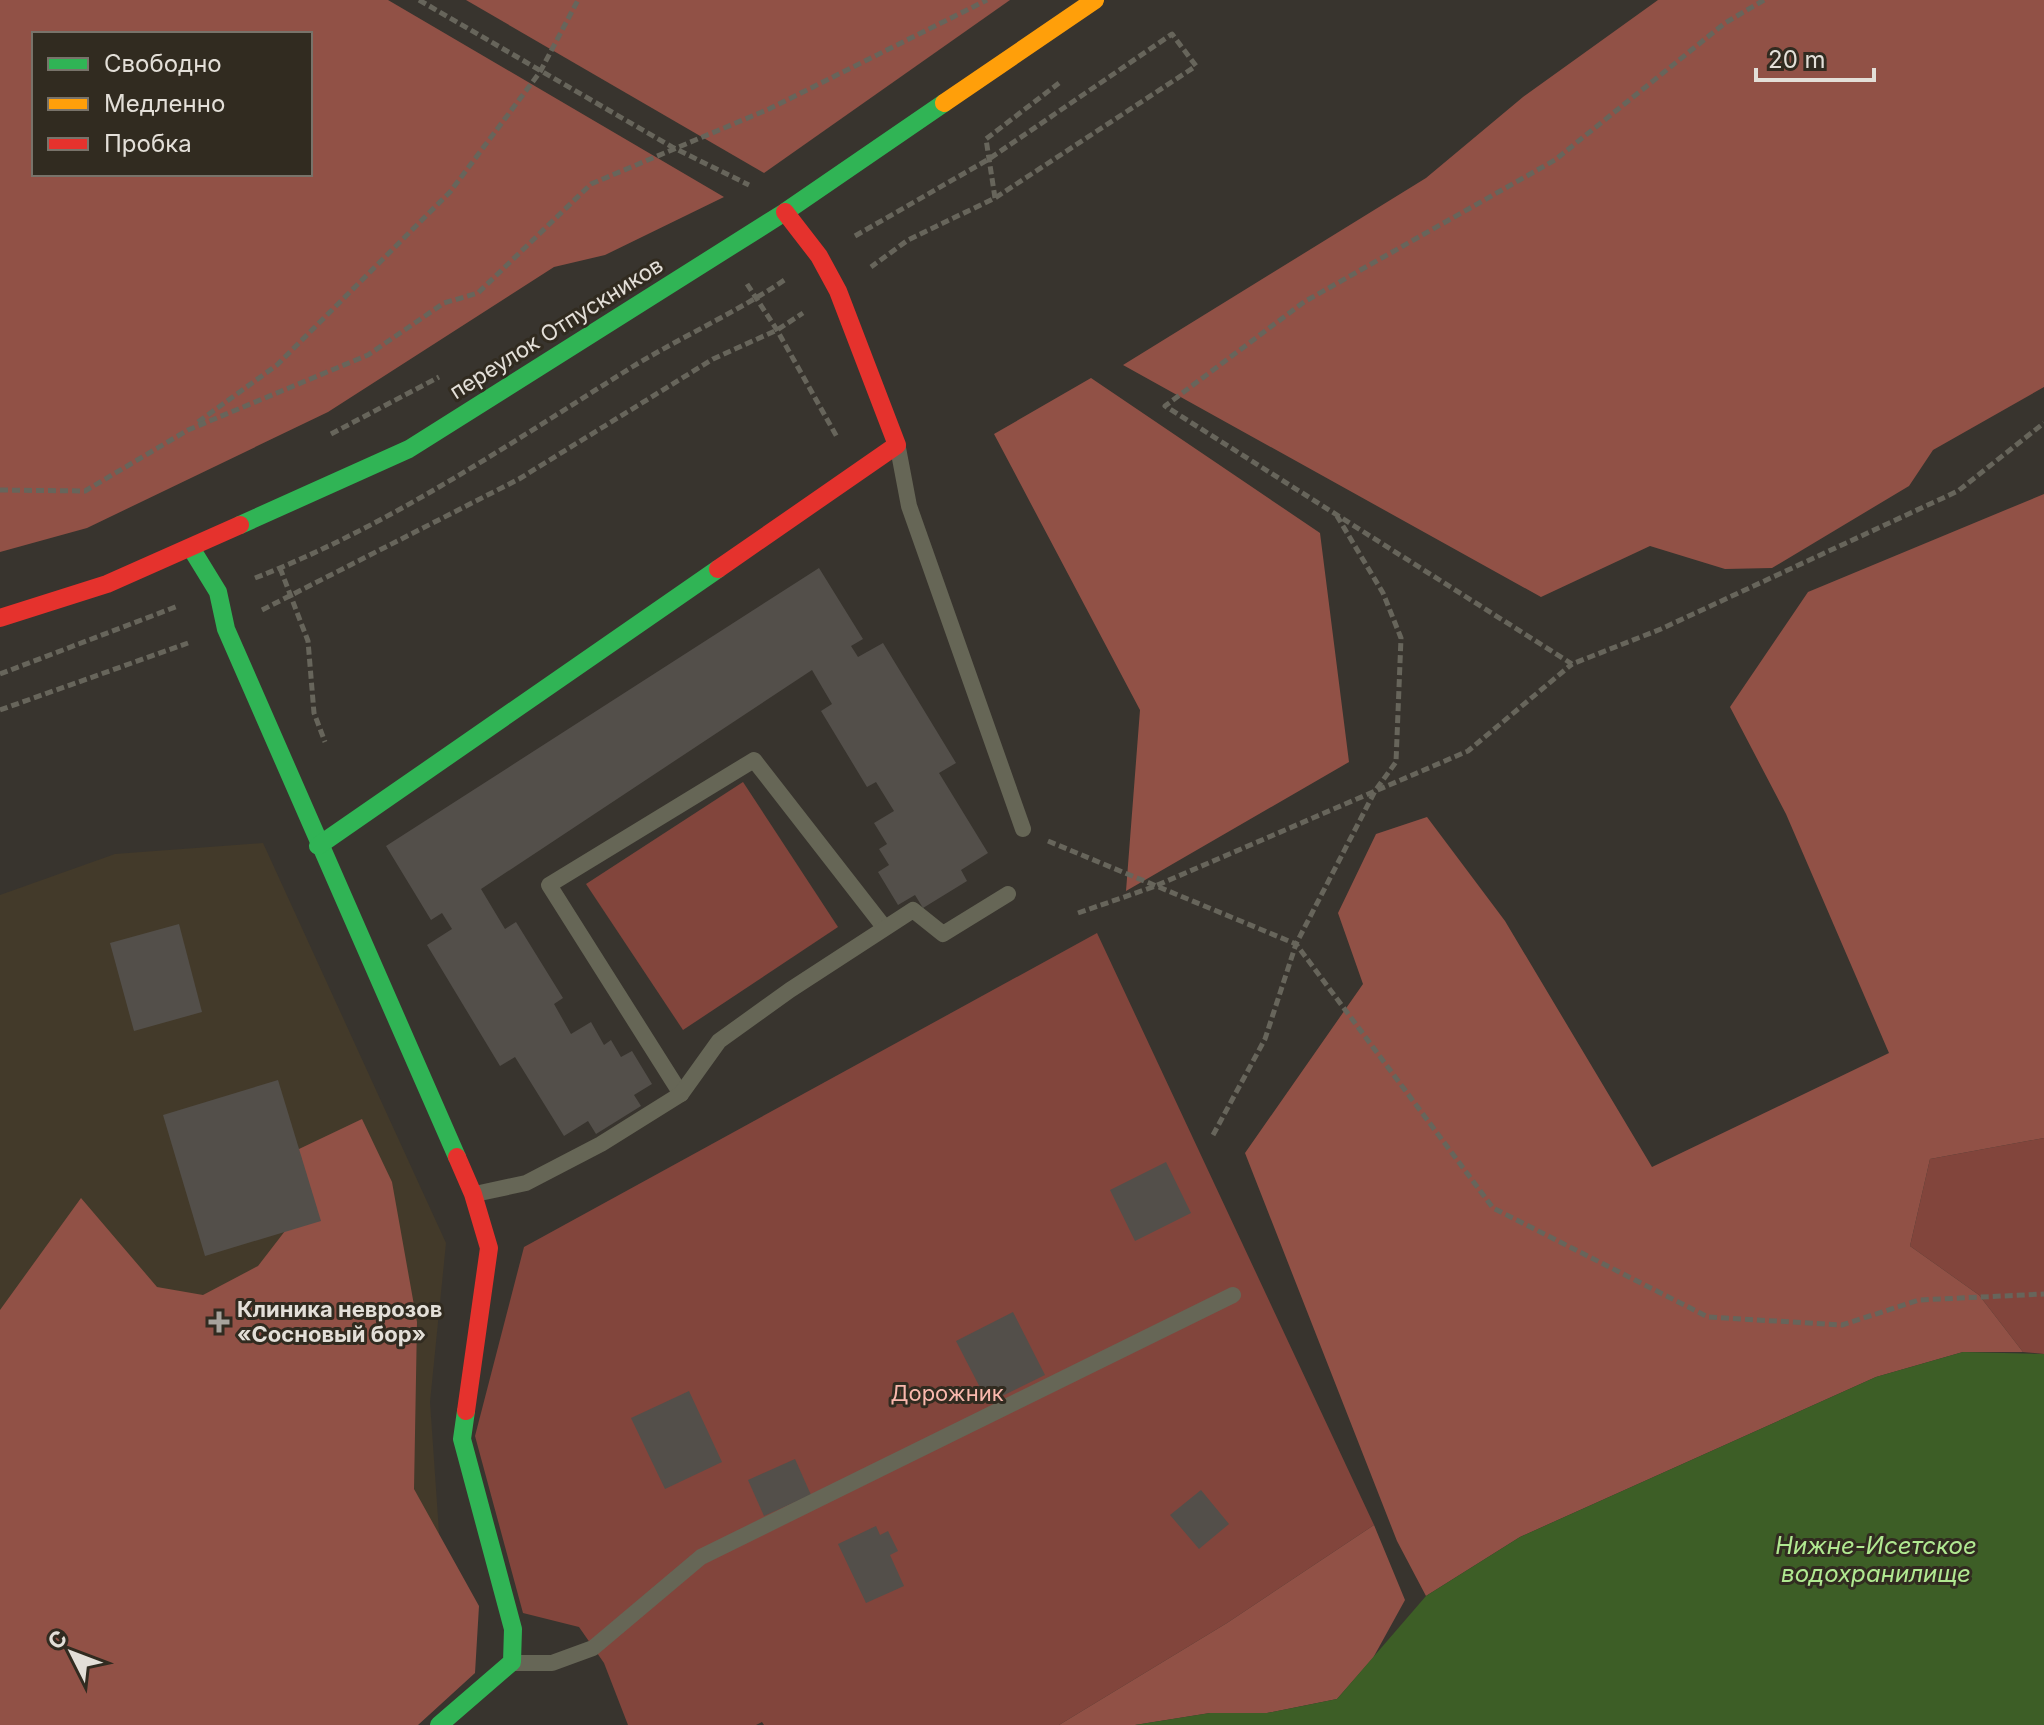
<svg xmlns="http://www.w3.org/2000/svg" width="2044" height="1725" font-family="Inter,sans-serif">
  <style>
    .built { fill: #433a2a }
    .green { fill: #82453c }
    .forest { fill: #915146; fill-rule: evenodd }
    .water { fill: #3d5e26 }
    .building { fill: #534f4a }
    .lines { fill: none; stroke-linecap: round; stroke-linejoin: round }
    .path { stroke: #67655b; stroke-width: 5; stroke-dasharray: 8 4; stroke-linecap: butt }
    .lane { stroke: #666656; stroke-width: 16 }
    .fast { stroke: #30b455; stroke-width: 18 }
    .slow { stroke: #ff9f0a; stroke-width: 18 }
    .jam { stroke: #e5322d; stroke-width: 18 }
    .poi-dot { fill: #a7a39c; stroke: #312b20; stroke-width: 3 }
    .labels { text-anchor: middle; dominant-baseline: central; stroke-width: 6; stroke-linejoin: round; paint-order: stroke }
    .street-label { font-size: 22px; fill: #e3dfd8; stroke: #312b20 }
    .poi-label { font-size: 22px; font-weight: bold; fill: #e3dfd8; stroke: #312b20; text-anchor: start }
    .park-label { font-size: 22px; fill: #f9b8ad; stroke: #312b20 }
    .water-label { font-size: 24px; font-style: italic; fill: #b1e991; stroke: #312b20 }
  </style>
  <rect width="100%" height="100%" fill="#38342e"/>
  <path class="built" d="M263,843l183,400 -16,159 19,275 -449,48v-830l115,-41z"/>
  <g class="green">
    <path d="M743,782l95,145 -155,103 -97,-146z"/>
    <path d="M1097,933l277,592 -147,98 -168,102h-295l-2,-3 -6,3h-128l-24,-62 -25,-36 -56,-14 -48,-177 49,-189z"/>
    <path d="M2044,1138v216l-21,-2 -44,-57 -69,-49 20,-87z"/>
  </g>
  <g class="forest">
    <path d="M0,0h388l336,197 -119,58 -51,12 -226,145 -241,116 -87,24zM34,34h276v140h-276z"/>
    <path d="M466,0h544l-246,173z"/>
    <path d="M1658,0h386v387l-111,63 -24,36 -137,82 -47,1 -75,-23 -109,51 -418,-232 303,-187 97,-81z"/>
    <path d="M1091,378l229,155 29,229 -223,129 14,-181 -146,-276z"/>
    <path d="M2044,494v644l-114,21 -20,87 69,49 44,57h-60l-87,25 -356,160 -94,59 -29,-55 -152,-388 118,-169 -25,-71 38,-79 51,-17 78,104 147,246 237,-114 -103,-239 -56,-107 78,-115z"/>
    <path d="M362,1119l30,63 25,140 -3,167 65,117 -4,67 -57,52h-418v-415l81,-112 76,89 46,8 55,-29 27,-35 14,-82z"/>
    <path d="M1374,1525l31,75 -32,58 -36,41 -70,14h-57l-75,12h-76l168,-102z"/>
  </g>
  <path class="water" d="M1963,1352l81,2v371h-909l75,-12h57l70,-14 89,-103 94,-59 356,-160z"/>
  <g class="building">
    <path d="M819,568l44,71 -12,7 7,11 25,-14 73,120 -17,10 49,80 -27,17 6,11 -44,27 -8,-13 -17,10 -20,-33 11,-7 -10,-16 8,-5 -13,-21 20,-12 -18,-29 -9,5 -46,-76 11,-7 -20,-34 -331,219 24,40 11,-7 47,76 -9,6 17,30 20,-12 13,23 7,-5 10,17 11,-6 20,33 -18,11 7,11 -45,28 -8,-13 -24,15 -49,-79 -15,9 -73,-121 25,-16 -10,-16 -11,7 -45,-74z"/>
    <path d="M179,924l23,88 -68,19 -24,-88z"/>
    <path d="M278,1080l43,141 -116,35 -42,-141z"/>
    <path d="M1166,1162l25,51 -56,28 -25,-51z"/>
    <path d="M1013,1312l32,63 -57,28 -32,-62z"/>
    <path d="M689,1391l33,71 -57,27 -34,-71z"/>
    <path d="M795,1459l16,36 -47,21 -16,-36z"/>
    <path d="M1201,1490l28,34 -30,25 -29,-34z"/>
    <path d="M876,1526l4,9 8,-4 10,20 -8,4 14,31 -38,17 -28,-59z"/>
  </g>
  <g class="lines">
    <g class="path">
      <path d="M419,0l253,147 77,38"/>
      <path d="M1764,0l-39,23 -170,137 -251,142 -139,104 407,258 89,-35 297,-138 86,-68"/>
      <path d="M995,198l-9,-59 73,-56"/>
      <path d="M855,236l134,-77 183,-125 24,32 -201,132 -87,42 -37,27"/>
      <path d="M747,284l30,46 60,107"/>
      <path d="M198,422l79,-57 173,-173 90,-120 38,-72"/>
      <path d="M331,434l108,-57"/>
      <path d="M0,490l85,1 103,-61 180,-75 76,-52 34,-10 113,-109 178,-75 218,-109"/>
      <path d="M280,568l28,73 6,72 11,29"/>
      <path d="M255,578c134,-52 256,-135 377,-211 51,-31 105,-55 154,-88"/>
      <path d="M262,610l257,-131 194,-120 64,-29 26,-17"/>
      <path d="M0,674l178,-68"/>
      <path d="M0,710l188,-67"/>
      <path d="M1048,841l248,103 197,264 215,109 134,8 77,-25 125,-6"/>
      <path d="M1078,913l75,-26 315,-136 104,-87"/>
      <path d="M1213,1135l52,-96 31,-95 79,-153 21,-29 5,-124 -18,-45 -46,-77"/>
    </g>
    <g class="lane">
      <path d="M898,448l11,58 114,323"/>
      <path d="M681,1094l-132,-209 205,-125 130,167"/>
      <path d="M475,1194l51,-11 75,-39 80,-50 38,-53 71,-51 123,-80 30,24 65,-40"/>
      <path d="M514,1663h38l41,-15 108,-91 532,-262"/>
    </g>
    <g class="fast">
      <path d="M240,525l169,-76 376,-237 159,-109"/>
      <path d="M191,548l27,44 8,37 231,528"/>
      <path d="M318,846l400,-277"/>
      <path d="M439,1725l73,-63 1,-33 -51,-190 4,-28"/>
    </g>
    <path class="slow" d="M944,103l151,-103"/>
    <g class="jam">
      <path d="M718,569l179,-124 -59,-154 -19,-35 -34,-44"/>
      <path d="M0,618l107,-34 133,-59"/>
      <path d="M457,1157l16,37 16,54 -23,163"/>
    </g>
  </g>
  <path class="poi-dot" d="M215 1310h8v8h8v8h-8v8h-8v-8h-8v-8h8z"/>
  <g class="labels">
    <g class="street-label">
      <text transform="translate(556 328) rotate(-32)">переулок Отпускников</text>
    </g>
    <g class="poi-label">
      <text x="237" y="1309">Клиника неврозов<tspan x="237" dy="25">«Сосновый бор»</tspan></text>
    </g>
    <g class="park-label">
      <text x="947" y="1393">Дорожник</text>
    </g>
    <g class="water-label">
      <text x="1876" y="1545">Нижне-Исетское<tspan x="1876" dy="28">водохранилище</tspan></text>
    </g>
  </g>
  <rect x="32" y="32" width="280" height="144" fill="#312b20" stroke="#78736a" stroke-width="2"/>
  <rect x="48" y="58" width="40" height="12" fill="#30b455" stroke="#78736a" stroke-width="2"/>
  <text x="104" y="72" font-size="24" fill="#e3dfd8">Свободно</text>
  <rect x="48" y="98" width="40" height="12" fill="#ff9f0a" stroke="#78736a" stroke-width="2"/>
  <text x="104" y="112" font-size="24" fill="#e3dfd8">Медленно</text>
  <rect x="48" y="138" width="40" height="12" fill="#e5322d" stroke="#78736a" stroke-width="2"/>
  <text x="104" y="152" font-size="24" fill="#e3dfd8">Пробка</text>
  <g transform="translate(72 1653) rotate(312)" stroke="#312b20" stroke-width="6" paint-order="stroke">
  <path d="M0-6L14 30L0 20L-14 30Z" fill="#e3dfd8"/>
  <text y="-12" font-size="22" font-weight="bold" text-anchor="middle" fill="#e3dfd8">С</text>
  </g>
  <path d="M1756 68v12h118v-12" fill="none" stroke="#e3dfd8" stroke-width="4"/>
  <text x="1768" y="68" font-size="24" fill="#e3dfd8" stroke="#312b20" stroke-width="6" paint-order="stroke">20 m</text>
</svg>
